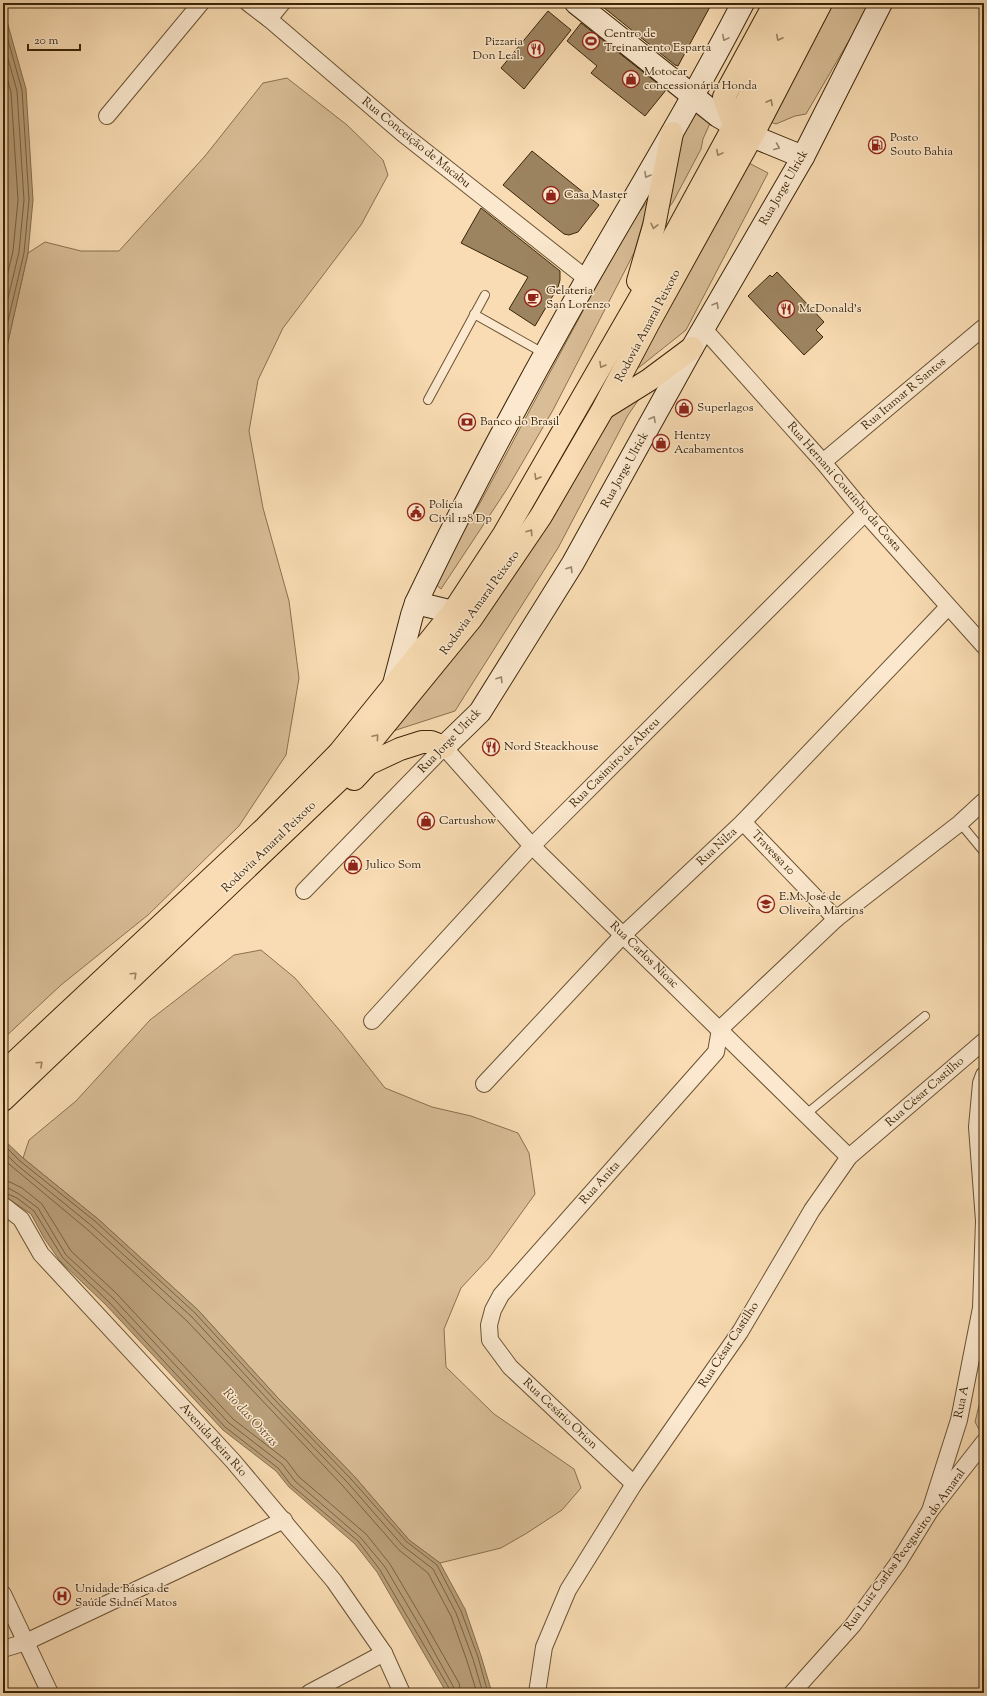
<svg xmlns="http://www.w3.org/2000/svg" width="987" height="1696" font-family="'Sorts Mill Goudy',serif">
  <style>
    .green { fill: #d9bd96; stroke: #8a714f }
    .water { fill: #b89e79; stroke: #866e4c }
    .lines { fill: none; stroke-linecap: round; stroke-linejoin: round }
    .shore { stroke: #796240; stroke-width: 1 }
    .building { fill: #9d8461; stroke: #3a2508 }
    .lane-casing { stroke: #6a5333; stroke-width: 10 }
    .street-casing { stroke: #6a5333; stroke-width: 18 }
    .secondary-casing { stroke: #3a2508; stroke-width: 24 }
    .highway-casing { stroke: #3a2508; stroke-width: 24 }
    .lane { stroke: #fbe8ce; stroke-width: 8 }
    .street { stroke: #fbe8ce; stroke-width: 16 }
    .secondary { stroke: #fbe8ce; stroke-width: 22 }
    .highway { stroke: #f9dcb3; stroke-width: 22 }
    .oneway { stroke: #9a866b }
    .oneway2 { stroke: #9a805e }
    .labels { text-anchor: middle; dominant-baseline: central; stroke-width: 3; stroke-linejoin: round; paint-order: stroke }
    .poi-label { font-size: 12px; fill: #3a2508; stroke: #fbe8ce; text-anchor: start }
    .street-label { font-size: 12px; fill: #3a2508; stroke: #fbe8ce }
    .water-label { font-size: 13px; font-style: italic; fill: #60492a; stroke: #fbe8ce }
  </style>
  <rect width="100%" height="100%" fill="#f9dcb3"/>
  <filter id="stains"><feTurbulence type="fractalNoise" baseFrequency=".005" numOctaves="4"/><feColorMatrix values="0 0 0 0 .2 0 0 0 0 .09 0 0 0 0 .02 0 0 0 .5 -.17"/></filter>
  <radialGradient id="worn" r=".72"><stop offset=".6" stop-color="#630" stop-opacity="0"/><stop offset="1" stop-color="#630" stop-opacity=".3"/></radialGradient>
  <g class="green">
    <path d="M830,3h41l-65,111 -11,2 -19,8 -11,-4z"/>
    <path d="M287,78l60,47 36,35 5,15 -27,50 -78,103 -25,52 -9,51 14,77 26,93 10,77 -13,77 -47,71 -91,89 -87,70 -58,54v-675l25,-111 17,-11 36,9h38l86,-95 58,-73z"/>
    <path d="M695,111l16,10 -8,18 -2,10 -28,53 -11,15 16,-72z"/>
    <path d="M745,161l23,12 -82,157 -54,43z"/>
    <path d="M650,198l-16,55 -81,157 -46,79 -66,100 -9,-8 48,-78 149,-278z"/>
    <path d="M646,389l-18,26 -70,133 -103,163 -65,21 217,-316z"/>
    <path d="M261,950l34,28 46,54 44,56 47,19 39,9 47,17 11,20 6,41 -46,64 -28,30 -17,41 2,38 48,47 80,55 7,19 -19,22 -35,23 -26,15 -61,15 -31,-23 -55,-64 -77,-79 -79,-87 -100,-91 -75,-61 6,-18 47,-39 74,-81 84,-65z"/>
    <path d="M984,1385v45l-3,3 -6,-11z"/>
  </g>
  <g class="water">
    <path d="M3,12l3,6 20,71 7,111 -5,53 -25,111z"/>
    <path d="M3,1139l20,19 75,61 100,91 79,87 77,79 55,64 31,23 25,46 16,47 11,37h-46l-1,-3 -68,-118 -22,-28 -66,-57 -13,-16 -53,-41 -117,-125 -46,-44 -16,-23 -13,-24 -28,-19z"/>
  </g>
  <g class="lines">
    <g class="shore">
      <path d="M3,22l19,68 7,110 -5,53 -21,89"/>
      <path d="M3,41l14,50 7,109 -5,52 -16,67"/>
      <path d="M3,63l8,29 7,108 -5,51 -10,42"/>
      <path d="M3,1144l17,17 76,61 99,91 79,86 77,80 56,63 30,23 24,46 17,46 10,36"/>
      <path d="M3,1151l14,14 75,61 100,91 79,86 76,79 56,64 30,23 23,44 17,46 10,34"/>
      <path d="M3,1159l85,71 99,91 156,165 56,64 29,23 23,43 16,45 10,32"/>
      <path d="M3,1181l7,1 12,6 20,16 29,47 46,43 116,125 53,41 13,17 67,57 24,30 36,61 33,58 2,10"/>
      <path d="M3,1187l5,1 11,6 19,14 28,47 47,43 116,125 53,41 13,17 66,57 24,29 36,61 32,58 2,7"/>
      <path d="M3,1192l14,6 17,13 29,47 46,44 116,125 53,41 13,17 67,56 22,29 69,118v5"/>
    </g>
  </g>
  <g class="building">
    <path d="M598,3h114l-34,63 -3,-1z"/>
    <path d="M548,11l23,19 -47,59 -23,-21z"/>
    <path d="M581,23l85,67 -21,26 -54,-43 6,-7 -30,-25z"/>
    <path d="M532,151l67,54 -21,27 -9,3 -5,-1 -61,-49z"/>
    <path d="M481,208l79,63v9l-2,7 -23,39 -26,-17 19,-32 -67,-34z"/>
    <path d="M777,272l47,50 -8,8 7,7 -19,18 -56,-59 22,-21 2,2z"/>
  </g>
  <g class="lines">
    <g class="lane-casing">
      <g id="lane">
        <path d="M474,314l71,40"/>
        <path d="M428,400l57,-105"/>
        <path d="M960,823l24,29"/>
        <path d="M805,1115l120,-99"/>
      </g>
    </g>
    <g class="street-casing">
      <g id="street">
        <path d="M248,3l21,16 133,114 185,146"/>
        <path d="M269,19l13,-16"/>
        <path d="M107,116l94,-113"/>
        <path d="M703,328l120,134 42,51 119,133"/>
        <path d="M823,462l161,-135"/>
        <path d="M743,822l93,97"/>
        <path d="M304,891l140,-144 88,99 317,311"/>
        <path d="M372,1021l160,-175 333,-333"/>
        <path d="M484,1084l139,-149 120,-113 205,-215"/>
        <path d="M3,1205l18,14 20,35 192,207 101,120 50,72 18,40"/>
        <path d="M634,1484l-124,-117 -20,-27 -1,-15 4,-15 8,-15 215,-243 4,-23 116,-110 124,-96 24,-22"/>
        <path d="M930,1511l29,-91 22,-112 3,-87 -7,-94 4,-44 3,-8"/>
        <path d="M3,1594l47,99"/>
        <path d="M3,1649l23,-7 258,-122"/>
        <path d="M309,1693l75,-40"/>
        <path d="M537,1693l7,-46 24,-57 66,-106 106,-152 72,-122 37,-53 135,-116"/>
        <path d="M792,1693l61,-68 45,-62 32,-52 54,-69"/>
      </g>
    </g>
    <g class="secondary-casing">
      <g id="secondary">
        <path d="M576,3l142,113 34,20 51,21"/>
        <path d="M416,603l37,9"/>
        <path d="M394,684l18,-69 4,-12c52,-109 110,-216 170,-322 53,-92 108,-183 157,-278"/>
        <path d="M444,747l36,-35 93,-149 119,-215 111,-191 78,-154"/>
      </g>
    </g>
    <g class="highway-casing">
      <g id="highway">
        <path d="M734,126l-10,-29 51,-94"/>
        <path d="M638,281l16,-55 18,-93"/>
        <path d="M604,408l45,-28 43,-32"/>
        <path d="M354,779l14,-15 32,-15 22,-7h9l13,5"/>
        <path d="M3,1073l262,-245 74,-75 114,-141 51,-78 144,-250 86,-158 63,-123"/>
        <path d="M3,1100l339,-323 129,-158 70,-103 62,-107 45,-85 104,-188 69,-133"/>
      </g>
    </g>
    <use href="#lane" class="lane"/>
    <use href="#street" class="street"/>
    <use href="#secondary" class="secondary"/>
    <use href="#highway" class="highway"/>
  </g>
  <defs><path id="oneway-chevron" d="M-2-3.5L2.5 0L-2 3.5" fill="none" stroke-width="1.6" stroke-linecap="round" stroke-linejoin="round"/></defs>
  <g class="oneway">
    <use href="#oneway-chevron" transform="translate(725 38) rotate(118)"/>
    <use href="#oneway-chevron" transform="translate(777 147) rotate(22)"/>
    <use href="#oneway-chevron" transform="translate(647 175) rotate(120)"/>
    <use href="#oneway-chevron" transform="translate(716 305) rotate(-60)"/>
    <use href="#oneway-chevron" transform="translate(653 419) rotate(-61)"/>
    <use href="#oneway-chevron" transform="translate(570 569) rotate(-58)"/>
    <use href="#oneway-chevron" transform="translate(500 679) rotate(-58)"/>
  </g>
  <g class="oneway2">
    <use href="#oneway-chevron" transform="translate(779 38) rotate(117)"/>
    <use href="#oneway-chevron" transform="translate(770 102) rotate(-63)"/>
    <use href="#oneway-chevron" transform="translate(719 153) rotate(118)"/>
    <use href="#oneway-chevron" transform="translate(654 226) rotate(103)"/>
    <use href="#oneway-chevron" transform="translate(602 365) rotate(120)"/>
    <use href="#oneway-chevron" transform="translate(537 477) rotate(120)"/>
    <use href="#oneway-chevron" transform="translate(530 532) rotate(-56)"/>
    <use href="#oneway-chevron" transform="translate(376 737) rotate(-50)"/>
    <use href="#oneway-chevron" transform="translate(134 975) rotate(-43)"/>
    <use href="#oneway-chevron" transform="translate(40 1064) rotate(-43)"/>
  </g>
  <defs>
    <g id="stadium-ring" transform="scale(0.9)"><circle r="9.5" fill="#fbe8ce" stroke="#8f2418" stroke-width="1.5"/><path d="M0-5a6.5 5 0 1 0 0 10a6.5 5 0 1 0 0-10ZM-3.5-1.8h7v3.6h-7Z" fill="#8f2418"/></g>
    <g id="restaurant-ring" transform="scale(0.9)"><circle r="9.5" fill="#fbe8ce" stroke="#8f2418" stroke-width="1.5"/><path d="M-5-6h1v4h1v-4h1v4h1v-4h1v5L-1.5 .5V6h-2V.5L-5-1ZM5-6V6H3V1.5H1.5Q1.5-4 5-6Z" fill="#8f2418"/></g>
    <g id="shop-ring" transform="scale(0.9)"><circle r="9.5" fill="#fbe8ce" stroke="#8f2418" stroke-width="1.5"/><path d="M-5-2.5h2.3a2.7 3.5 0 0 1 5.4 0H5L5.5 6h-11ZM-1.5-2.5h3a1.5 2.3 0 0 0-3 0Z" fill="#8f2418"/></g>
    <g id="fuel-ring" transform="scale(0.9)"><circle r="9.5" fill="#fbe8ce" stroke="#8f2418" stroke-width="1.5"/><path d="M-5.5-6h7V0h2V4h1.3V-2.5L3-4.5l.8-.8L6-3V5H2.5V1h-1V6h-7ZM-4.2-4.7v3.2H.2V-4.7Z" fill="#8f2418"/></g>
    <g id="cafe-ring" transform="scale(0.9)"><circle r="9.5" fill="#fbe8ce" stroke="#8f2418" stroke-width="1.5"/><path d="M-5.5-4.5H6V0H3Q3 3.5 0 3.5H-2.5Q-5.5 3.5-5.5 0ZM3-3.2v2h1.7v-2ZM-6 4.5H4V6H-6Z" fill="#8f2418"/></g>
    <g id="bank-ring" transform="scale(0.9)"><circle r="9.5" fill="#fbe8ce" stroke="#8f2418" stroke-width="1.5"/><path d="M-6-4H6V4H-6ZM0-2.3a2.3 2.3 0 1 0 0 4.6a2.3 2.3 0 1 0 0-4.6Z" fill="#8f2418"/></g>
    <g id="civic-ring" transform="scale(0.9)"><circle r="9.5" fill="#fbe8ce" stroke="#8f2418" stroke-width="1.5"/><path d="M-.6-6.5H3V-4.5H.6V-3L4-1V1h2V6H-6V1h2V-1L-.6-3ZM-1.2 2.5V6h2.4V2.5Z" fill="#8f2418"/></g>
    <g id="school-ring" transform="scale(0.9)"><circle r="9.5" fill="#fbe8ce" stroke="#8f2418" stroke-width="1.5"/><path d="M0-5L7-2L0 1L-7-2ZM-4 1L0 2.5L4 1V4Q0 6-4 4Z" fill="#8f2418"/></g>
    <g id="hospital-ring" transform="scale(0.9)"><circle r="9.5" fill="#fbe8ce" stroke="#8f2418" stroke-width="1.5"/><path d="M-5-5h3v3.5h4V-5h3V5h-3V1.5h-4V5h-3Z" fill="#8f2418"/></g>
  </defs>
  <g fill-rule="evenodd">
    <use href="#stadium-ring" x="591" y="41"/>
    <use href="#restaurant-ring" x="536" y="49"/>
    <use href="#shop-ring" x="631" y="79"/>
    <use href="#fuel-ring" x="877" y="145"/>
    <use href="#shop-ring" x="551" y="195"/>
    <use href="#cafe-ring" x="533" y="298"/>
    <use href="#restaurant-ring" x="786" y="309"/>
    <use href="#shop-ring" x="684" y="408"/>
    <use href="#bank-ring" x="467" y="422"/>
    <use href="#shop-ring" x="661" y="443"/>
    <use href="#civic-ring" x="416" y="512"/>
    <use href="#restaurant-ring" x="491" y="747"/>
    <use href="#shop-ring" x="426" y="821"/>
    <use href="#shop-ring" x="353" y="865"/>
    <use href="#school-ring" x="766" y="904"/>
    <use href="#hospital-ring" x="62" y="1596"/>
  </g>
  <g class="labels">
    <g class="poi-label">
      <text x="604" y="34">Centro de<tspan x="604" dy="14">Treinamento Esparta</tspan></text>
      <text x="523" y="42" text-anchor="end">Pizzaria<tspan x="523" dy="14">Don Leal.</tspan></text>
      <text x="644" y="72">Motocar<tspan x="644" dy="14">concessionária Honda</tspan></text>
      <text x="890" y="138">Posto<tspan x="890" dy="14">Souto Bahia</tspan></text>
      <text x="564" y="195">Casa Master</text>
      <text x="546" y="291">Gelateria<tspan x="546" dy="14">San Lorenzo</tspan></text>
      <text x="799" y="309">McDonald's</text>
      <text x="697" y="408">Superlagos</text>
      <text x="480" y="422">Banco do Brasil</text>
      <text x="674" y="436">Hentzy<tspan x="674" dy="14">Acabamentos</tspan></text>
      <text x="429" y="505">Polícia<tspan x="429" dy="14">Civil 128 Dp</tspan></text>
      <text x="504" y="747">Nord Steackhouse</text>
      <text x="439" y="821">Cartushow</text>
      <text x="366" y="865">Julico Som</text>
      <text x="779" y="897">E.M. José de<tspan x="779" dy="14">Oliveira Martins</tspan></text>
      <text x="75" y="1589">Unidade Básica de<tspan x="75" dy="14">Saúde Sidnei Matos</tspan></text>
    </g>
    <g class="street-label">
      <text transform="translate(416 143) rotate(39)">Rua Conceição de Macabu</text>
      <text transform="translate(784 188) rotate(-60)">Rua Jorge Ulrick</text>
      <text transform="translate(648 326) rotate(-62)">Rodovia Amaral Peixoto</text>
      <text transform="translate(904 394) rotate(-40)">Rua Itamar R Santos</text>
      <text transform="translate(625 470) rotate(-61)">Rua Jorge Ulrick</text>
      <text transform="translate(844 487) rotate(49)">Rua Hernani Coutinho da Costa</text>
      <text transform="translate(480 603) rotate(-54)">Rodovia Amaral Peixoto</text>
      <text transform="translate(450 741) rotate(-46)">Rua Jorge Ulrick</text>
      <text transform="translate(615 763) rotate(-45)">Rua Casimiro de Abreu</text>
      <text transform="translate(269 847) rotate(-44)">Rodovia Amaral Peixoto</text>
      <text transform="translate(717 847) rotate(-43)">Rua Nilza</text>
      <text transform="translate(773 853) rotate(46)">Travessa 10</text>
      <text transform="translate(644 955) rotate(44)">Rua Carlos Nioac</text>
      <text transform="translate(925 1092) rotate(-41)">Rua César Castilho</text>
      <text transform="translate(600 1183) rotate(-48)">Rua Anita</text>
      <text transform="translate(729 1345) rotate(-57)">Rua César Castilho</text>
      <text transform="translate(962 1402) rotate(-78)">Rua A</text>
      <text transform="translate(560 1414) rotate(43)">Rua Cesário Orion</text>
      <text transform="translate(213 1440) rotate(48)">Avenida Beira Rio</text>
      <text transform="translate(905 1550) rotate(-54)">Rua Luiz Carlos Pecegueiro do Amaral</text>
    </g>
    <g class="water-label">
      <text transform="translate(250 1418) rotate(47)">Rio das Ostras</text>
    </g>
  </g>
  <rect width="987" height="1696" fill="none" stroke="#f9dcb3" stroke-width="16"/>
  <rect x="4" y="4" width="979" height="1688" fill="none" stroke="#3a2508" stroke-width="2"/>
  <rect x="8" y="8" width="971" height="1680" fill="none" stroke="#3a2508"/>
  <path d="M28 44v6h52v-6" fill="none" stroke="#3a2508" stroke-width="2"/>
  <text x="34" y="44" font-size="12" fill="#3a2508" stroke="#fbe8ce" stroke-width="3" paint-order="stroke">20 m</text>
  <rect width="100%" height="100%" filter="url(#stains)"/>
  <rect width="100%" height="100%" fill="url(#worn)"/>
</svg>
